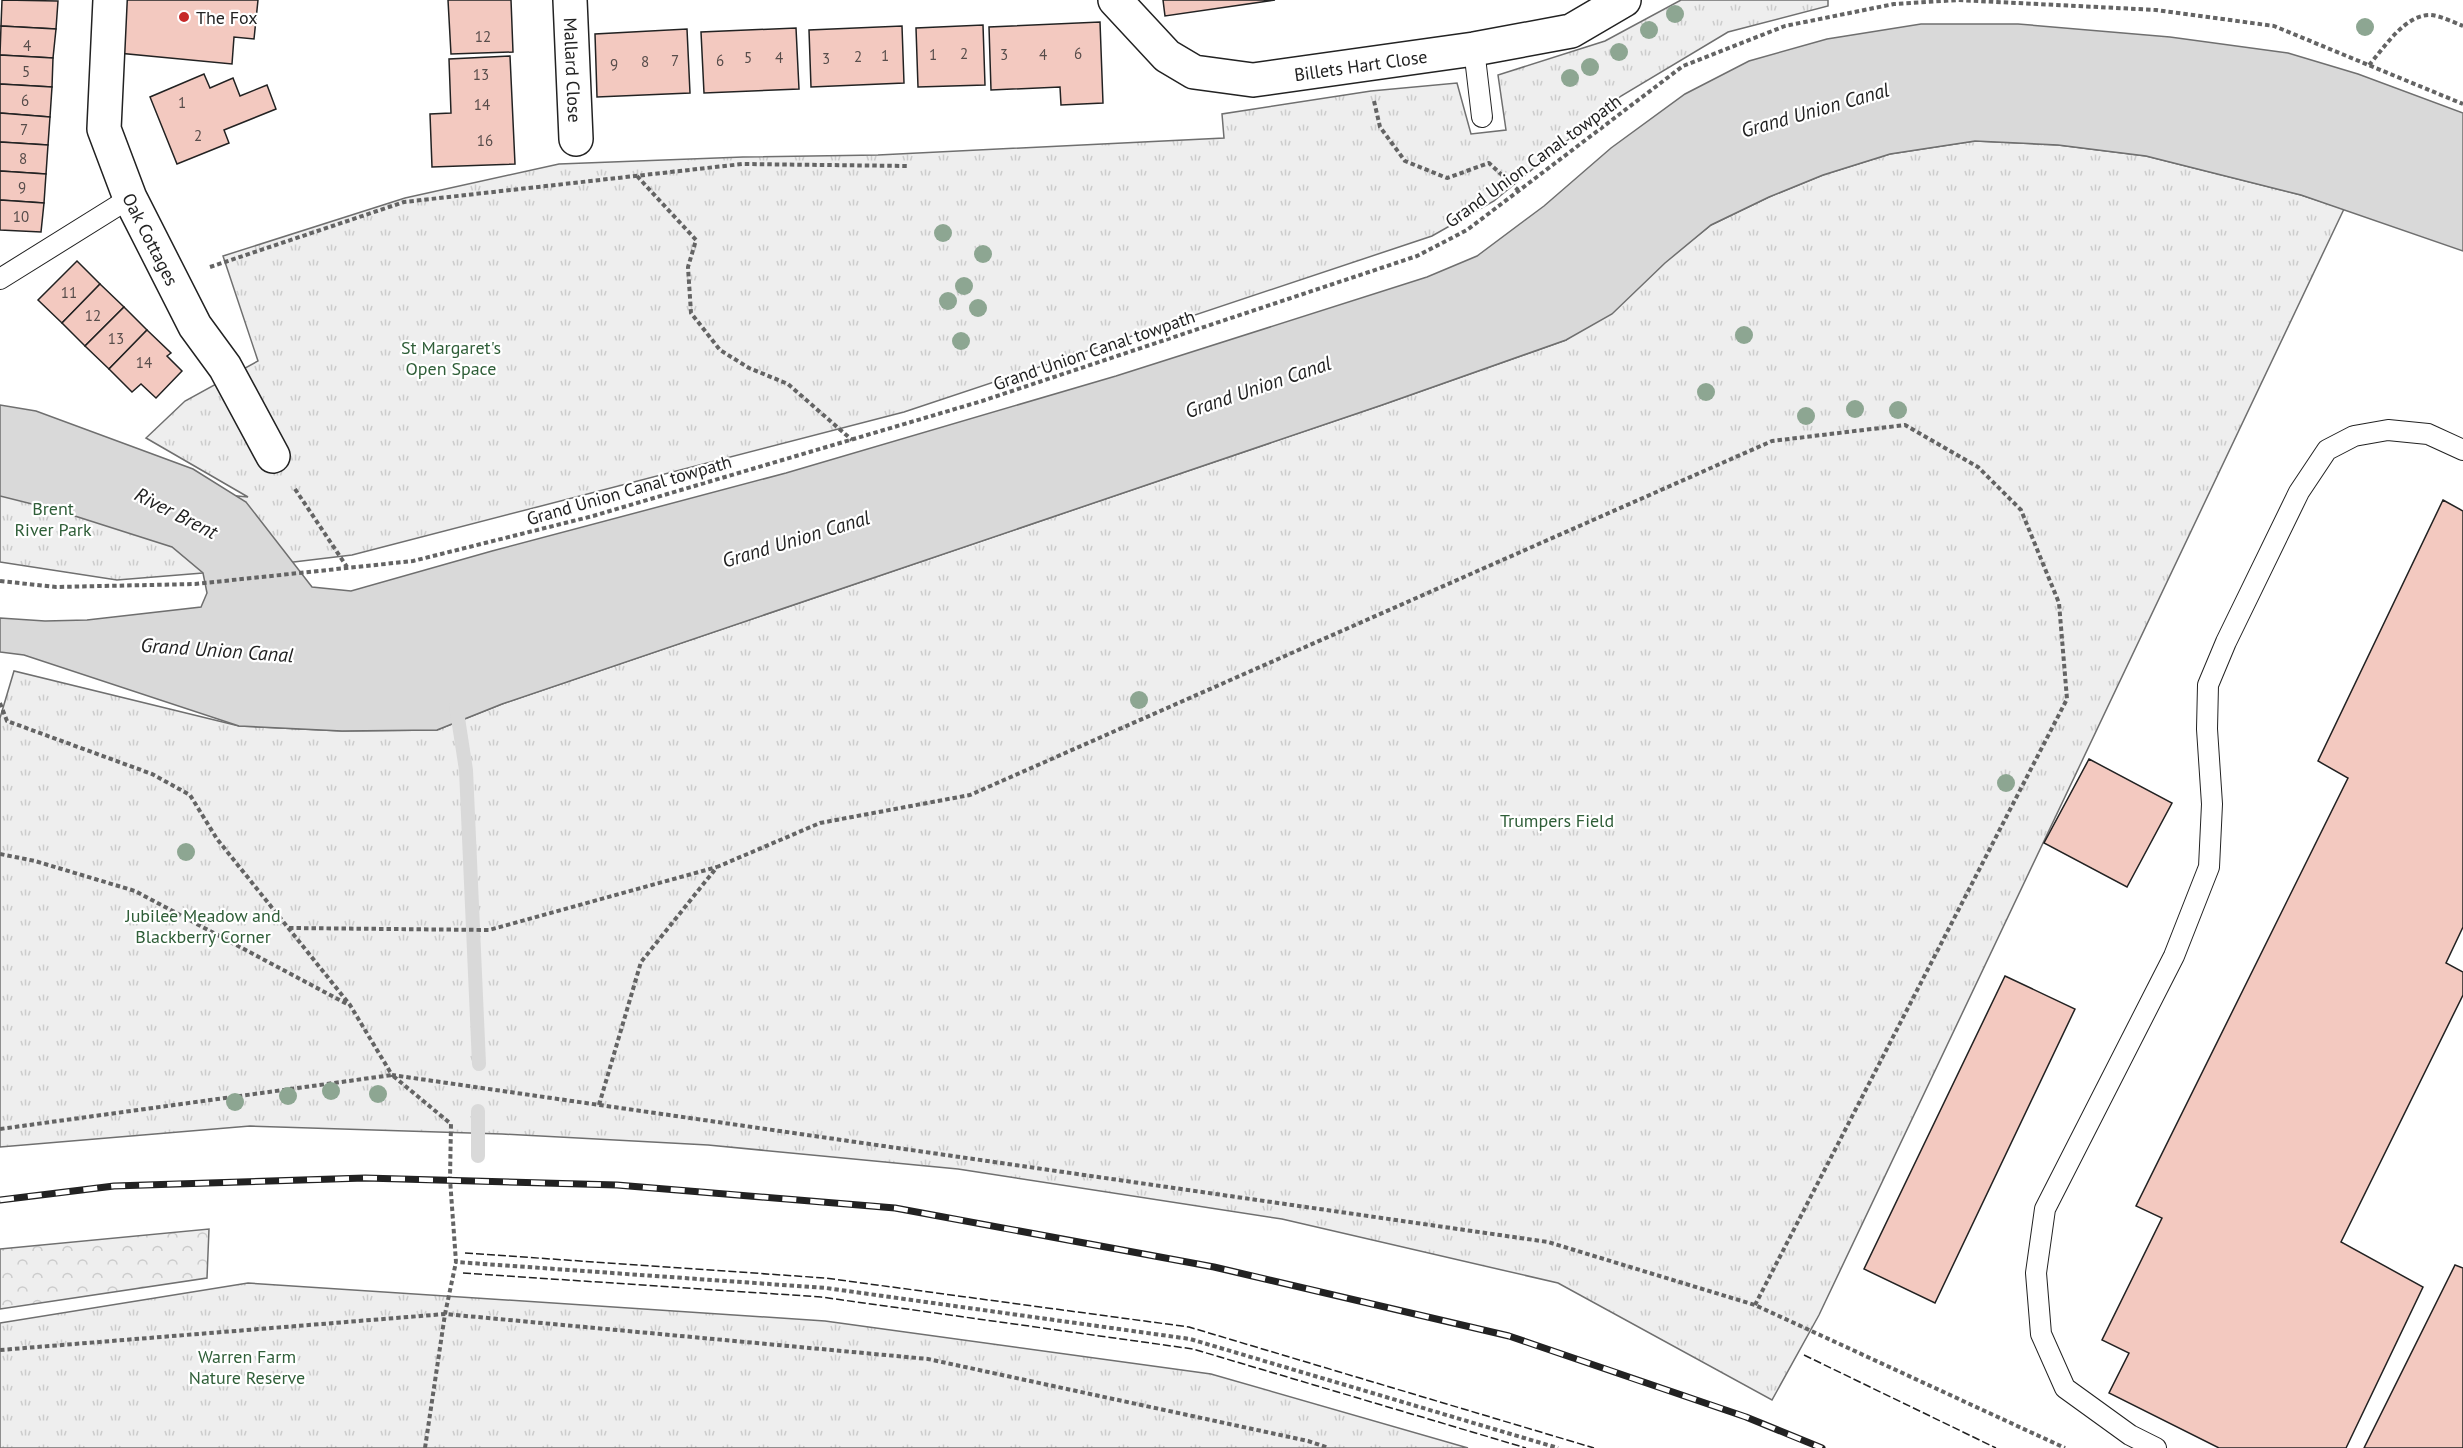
<svg xmlns="http://www.w3.org/2000/svg" width="2463" height="1448" font-family="'PT Sans',sans-serif">
  <style>
    .forest { fill: url(#forest-crowns); stroke: #6f6f6f; stroke-width: 1.5 }
    .park { fill: url(#park-tufts); stroke: #6f6f6f; stroke-width: 1.5 }
    .water { fill: #d9d9d9; stroke: #6f6f6f; stroke-width: 1.5 }
    .lines { fill: none; stroke-linecap: round; stroke-linejoin: round }
    .stream { stroke: #d9d9d9; stroke-width: 14 }
    .building { fill: #f3c9c0; stroke: #222; stroke-width: 1.5 }
    .service-casing { stroke: #222; stroke-width: 22 }
    .minor-casing { stroke: #222; stroke-width: 36 }
    .path { stroke: #646464; stroke-width: 4; stroke-dasharray: 4.5 3; stroke-linecap: butt }
    .service { stroke: #fff; stroke-width: 20 }
    .minor { stroke: #fff; stroke-width: 33 }
    .rail-casing { stroke: #222; stroke-width: 7 }
    .rail { stroke: #fff; stroke-width: 4.5; stroke-dasharray: 14; stroke-linecap: butt }
    .fence { stroke: #222; stroke-width: 1.5; stroke-dasharray: 8 3; stroke-linecap: butt }
    .tree { fill: #8da692 }
    .poi-dot { fill: #c62828; stroke: #fff; stroke-width: 2 }
    .labels { text-anchor: middle; dominant-baseline: central; stroke-width: 4.5; stroke-linejoin: round; paint-order: stroke }
    .number-label { font-size: 15px; fill: #564c4a }
    .poi-label { font-size: 18px; fill: #222; stroke: #fff; text-anchor: start }
    .street-label { font-size: 18px; fill: #222; stroke: #fff }
    .park-label { font-size: 18px; fill: #2f5e38; stroke: #fff }
    .water-label { font-size: 20px; font-style: italic; fill: #222; stroke: #fff }
  </style>
  <defs>
    <pattern id="forest-crowns" width="20" height="18" patternUnits="userSpaceOnUse" patternTransform="scale(1.5)"><rect width="20" height="18" fill="#eee"/><path d="M2 6a3 3 0 1 1 6 0M12 15a3 3 0 1 1 6 0" fill="none" stroke="#ccc"/></pattern>
    <pattern id="park-tufts" width="24" height="20" patternUnits="userSpaceOnUse" patternTransform="scale(1.5)"><rect width="24" height="20" fill="#eee"/><path d="M3 7l-1-3M5 7V3M7 7l1-3M15 17l-1-3M17 17v-4M19 17l1-3" fill="none" stroke="#ccc"/></pattern>
  </defs>
  <rect width="100%" height="100%" fill="#fff"/>
  <path class="forest" d="M209,1229l-2,49 -207,31v-60z"/>
  <g class="park">
    <path d="M1681,0h147v6l-100,26 -107,64 -127,105 -62,35 -528,176 -552,143 -149,18 -86,7 -117,-18v-114l121,37 127,12 -102,-59 39,-37 73,-40 -35,-105 182,-58 154,-34 184,-7 135,-2 346,-17 -2,-24 149,-23 86,-8 14,51 35,-4 -8,-55 107,-34z"/>
    <path d="M1975,141l83,4 88,11 155,39 43,14 -525,1106 -47,85 -214,-117 -276,-64 -324,-50 -250,-24 -206,-11 -252,-8 -250,21v-429l14,-47 225,55 103,5 95,-1 65,-26 880,-299 184,-65 145,-115 58,-28 54,-22 67,-21z"/>
    <path d="M248,1283l577,38 386,53 257,74h-1468v-125z"/>
  </g>
  <path class="water" d="M1921,24h97l152,13 118,16 70,21 105,39v138l-162,-56 -155,-39 -88,-11 -83,-4 -85,13 -67,21 -54,22 -58,28 -46,38 -53,51 -46,26 -184,65 -880,299 -65,26 -95,1 -103,-5 -215,-71 -24,-3v-34l45,3 42,-1 114,-13 6,-14 -4,-20 -31,-26 -116,-37 -56,-14v-91l36,6 157,58 53,33 66,85 39,4 141,-40 294,-78 330,-97 311,-99 50,-21 67,-50 67,-58 74,-54 64,-33 78,-22z"/>
  <g class="lines">
    <g class="stream">
      <path d="M456,705l10,65 13,294"/>
      <path d="M478,1156v-45"/>
    </g>
  </g>
  <g class="building">
    <path d="M2,0l56,1 -2,28 -55,-3z"/>
    <path d="M123,0h135l-4,39 -20,-2 -2,27 -114,-11z"/>
    <path d="M448,0h63l2,52 -62,2z"/>
    <path d="M1163,0h112l-110,16z"/>
    <path d="M1100,22l3,81 -42,2 -1,-18 -69,3 -2,-63z"/>
    <path d="M983,25l2,60 -67,2 -2,-59z"/>
    <path d="M1,26l55,3 -3,29 -53,-3z"/>
    <path d="M902,26l2,57 -93,4 -2,-57z"/>
    <path d="M796,28l3,61 -95,4 -3,-61z"/>
    <path d="M687,29l3,64 -93,4 -2,-63z"/>
    <path d="M0,55l53,3 -1,29 -52,-3z"/>
    <path d="M510,56l5,108 -83,3 -2,-53 21,-1 -2,-54z"/>
    <path d="M204,74l6,14 23,-10 7,18 27,-11 9,24 -52,21 5,13 -52,21 -27,-67z"/>
    <path d="M0,84l52,3 -2,30 -50,-4z"/>
    <path d="M0,113l50,4 -2,28 -48,-3z"/>
    <path d="M0,142l48,3 -2,29 -46,-3z"/>
    <path d="M0,171l46,3 -2,29 -44,-3z"/>
    <path d="M0,200l44,3 -3,29 -41,-2z"/>
    <path d="M77,261l23,23 -38,39 -24,-23z"/>
    <path d="M100,284l24,23 -39,39 -23,-23z"/>
    <path d="M124,307l23,23 -38,39 -24,-23z"/>
    <path d="M147,330l24,23 -4,3 15,15 -26,27 -15,-14 -9,8 -23,-23z"/>
    <path d="M2443,500l20,11v416l-17,36 17,9v23l-122,247 82,45 -77,161h-127l-110,-55 20,-40 -27,-13 60,-122 -26,-12 212,-428 -30,-17z"/>
    <path d="M2089,759l83,44 -45,84 -83,-44z"/>
    <path d="M2005,976l70,33 -140,294 -71,-34z"/>
    <path d="M2455,1265l8,3v180h-99z"/>
  </g>
  <g class="lines">
    <g class="service-casing">
      <g id="service">
        <path d="M1474,49l8,68"/>
        <path d="M0,279l130,-81"/>
        <path d="M2156,1448l-26,-13 -65,-47 -24,-54 -5,-61 9,-64 129,-253 35,-89 3,-63 -5,-75 1,-44 18,-43 73,-150 28,-42 27,-14 34,-6 40,4 35,16"/>
      </g>
    </g>
    <g class="minor-casing">
      <g id="minor">
        <path id="s1" d="M110,0l-6,129 26,69 65,128 30,41 48,89"/>
        <path id="s2" d="M570,0l6,139"/>
        <path id="s3" d="M1115,0l52,56 27,16 59,8 221,-31 97,-18 53,-31"/>
      </g>
    </g>
    <g class="path">
      <path d="M2369,65c15,-17 36,-51 62,-50 10,1 22,7 32,11"/>
      <path d="M1374,101l6,26 25,34 42,17 42,-15 29,27"/>
      <path d="M637,176l59,64 -8,27 3,46 29,37 29,18 39,16 64,56"/>
      <path d="M210,267l194,-65 338,-38 167,2"/>
      <path d="M295,489l52,78"/>
      <path d="M0,581l56,6 139,-3 218,-23 180,-45 389,-115 435,-145 50,-26 216,-164 102,-40 109,-22 64,-4 198,10 118,16 189,78"/>
      <path d="M0,703l7,18 145,53 38,21 27,44 133,166 42,70 1156,167 207,63 310,143"/>
      <path d="M0,854l35,7 100,30 212,113"/>
      <path d="M289,928l200,2 228,-63"/>
      <path d="M599,1105l42,-143 76,-95 103,-44 150,-28 802,-354 133,-16 73,42 43,43 38,93 8,96 -312,606"/>
      <path d="M0,1129l392,-54 59,49 -1,55 6,83 370,26 364,51 368,109"/>
      <path d="M0,1350l445,-36 483,45 380,82 21,7"/>
      <path d="M425,1448l20,-134 11,-52"/>
    </g>
    <use href="#service" class="service"/>
    <use href="#minor" class="minor"/>
    <g class="rail-casing">
      <path id="rail" d="M0,1200l114,-14 251,-8 252,7 278,23 319,59 295,69 237,81 76,31"/>
    </g>
    <use href="#rail" class="rail"/>
    <g class="fence">
      <path d="M465,1253l360,25 364,49 405,121"/>
      <path d="M463,1273l358,24 372,52 333,99"/>
      <path d="M1804,1355l192,93"/>
    </g>
  </g>
  <g class="tree">
    <circle cx="1675" cy="14" r="9"/>
    <circle cx="2365" cy="27" r="9"/>
    <circle cx="1649" cy="30" r="9"/>
    <circle cx="1619" cy="52" r="9"/>
    <circle cx="1590" cy="67" r="9"/>
    <circle cx="1570" cy="78" r="9"/>
    <circle cx="943" cy="233" r="9"/>
    <circle cx="983" cy="254" r="9"/>
    <circle cx="964" cy="286" r="9"/>
    <circle cx="948" cy="301" r="9"/>
    <circle cx="978" cy="308" r="9"/>
    <circle cx="1744" cy="335" r="9"/>
    <circle cx="961" cy="341" r="9"/>
    <circle cx="1706" cy="392" r="9"/>
    <circle cx="1855" cy="409" r="9"/>
    <circle cx="1898" cy="410" r="9"/>
    <circle cx="1806" cy="416" r="9"/>
    <circle cx="1139" cy="700" r="9"/>
    <circle cx="2006" cy="783" r="9"/>
    <circle cx="186" cy="852" r="9"/>
    <circle cx="331" cy="1091" r="9"/>
    <circle cx="378" cy="1094" r="9"/>
    <circle cx="288" cy="1096" r="9"/>
    <circle cx="235" cy="1102" r="9"/>
  </g>
  <circle class="poi-dot" cx="184" cy="17" r="6"/>
  <g class="labels">
    <g class="number-label">
      <text x="483" y="36">12</text>
      <text x="27" y="45">4</text>
      <text x="964" y="53">2</text>
      <text x="1078" y="53">6</text>
      <text x="933" y="54">1</text>
      <text x="1004" y="54">3</text>
      <text x="1043" y="54">4</text>
      <text x="885" y="55">1</text>
      <text x="858" y="56">2</text>
      <text x="748" y="57">5</text>
      <text x="779" y="57">4</text>
      <text x="826" y="58">3</text>
      <text x="675" y="60">7</text>
      <text x="720" y="60">6</text>
      <text x="645" y="61">8</text>
      <text x="614" y="64">9</text>
      <text x="26" y="71">5</text>
      <text x="481" y="74">13</text>
      <text x="25" y="100">6</text>
      <text x="182" y="102">1</text>
      <text x="482" y="104">14</text>
      <text x="24" y="129">7</text>
      <text x="198" y="135">2</text>
      <text x="485" y="140">16</text>
      <text x="23" y="158">8</text>
      <text x="22" y="187">9</text>
      <text x="21" y="216">10</text>
      <text x="69" y="292">11</text>
      <text x="93" y="315">12</text>
      <text x="116" y="338">13</text>
      <text x="144" y="362">14</text>
    </g>
    <g class="poi-label">
      <text x="196" y="17">The Fox</text>
    </g>
    <g class="street-label">
      <text stroke="none"><textPath href="#s3" startOffset="276">Billets Hart Close</textPath></text>
      <text stroke="none"><textPath href="#s2" startOffset="70">Mallard Close</textPath></text>
      <text transform="translate(1533 161) rotate(-36)">Grand Union Canal towpath</text>
      <text stroke="none"><textPath href="#s1" startOffset="249">Oak Cottages</textPath></text>
      <text transform="translate(1094 350) rotate(-19)">Grand Union Canal towpath</text>
      <text transform="translate(629 490) rotate(-16)">Grand Union Canal towpath</text>
    </g>
    <g class="park-label">
      <text x="451" y="347">St Margaret's<tspan x="451" dy="21">Open Space</tspan></text>
      <text x="53" y="508">Brent<tspan x="53" dy="21">River Park</tspan></text>
      <text x="1557" y="820">Trumpers Field</text>
      <text x="203" y="915">Jubilee Meadow and<tspan x="203" dy="21">Blackberry Corner</tspan></text>
      <text x="247" y="1356">Warren Farm<tspan x="247" dy="21">Nature Reserve</tspan></text>
    </g>
    <g class="water-label">
      <text transform="translate(1815 110) rotate(-16)">Grand Union Canal</text>
      <text transform="translate(1258 387) rotate(-19)">Grand Union Canal</text>
      <text transform="translate(176 513) rotate(27)">River Brent</text>
      <text transform="translate(796 539) rotate(-17)">Grand Union Canal</text>
      <text transform="translate(217 650) rotate(4)">Grand Union Canal</text>
    </g>
  </g>
</svg>
